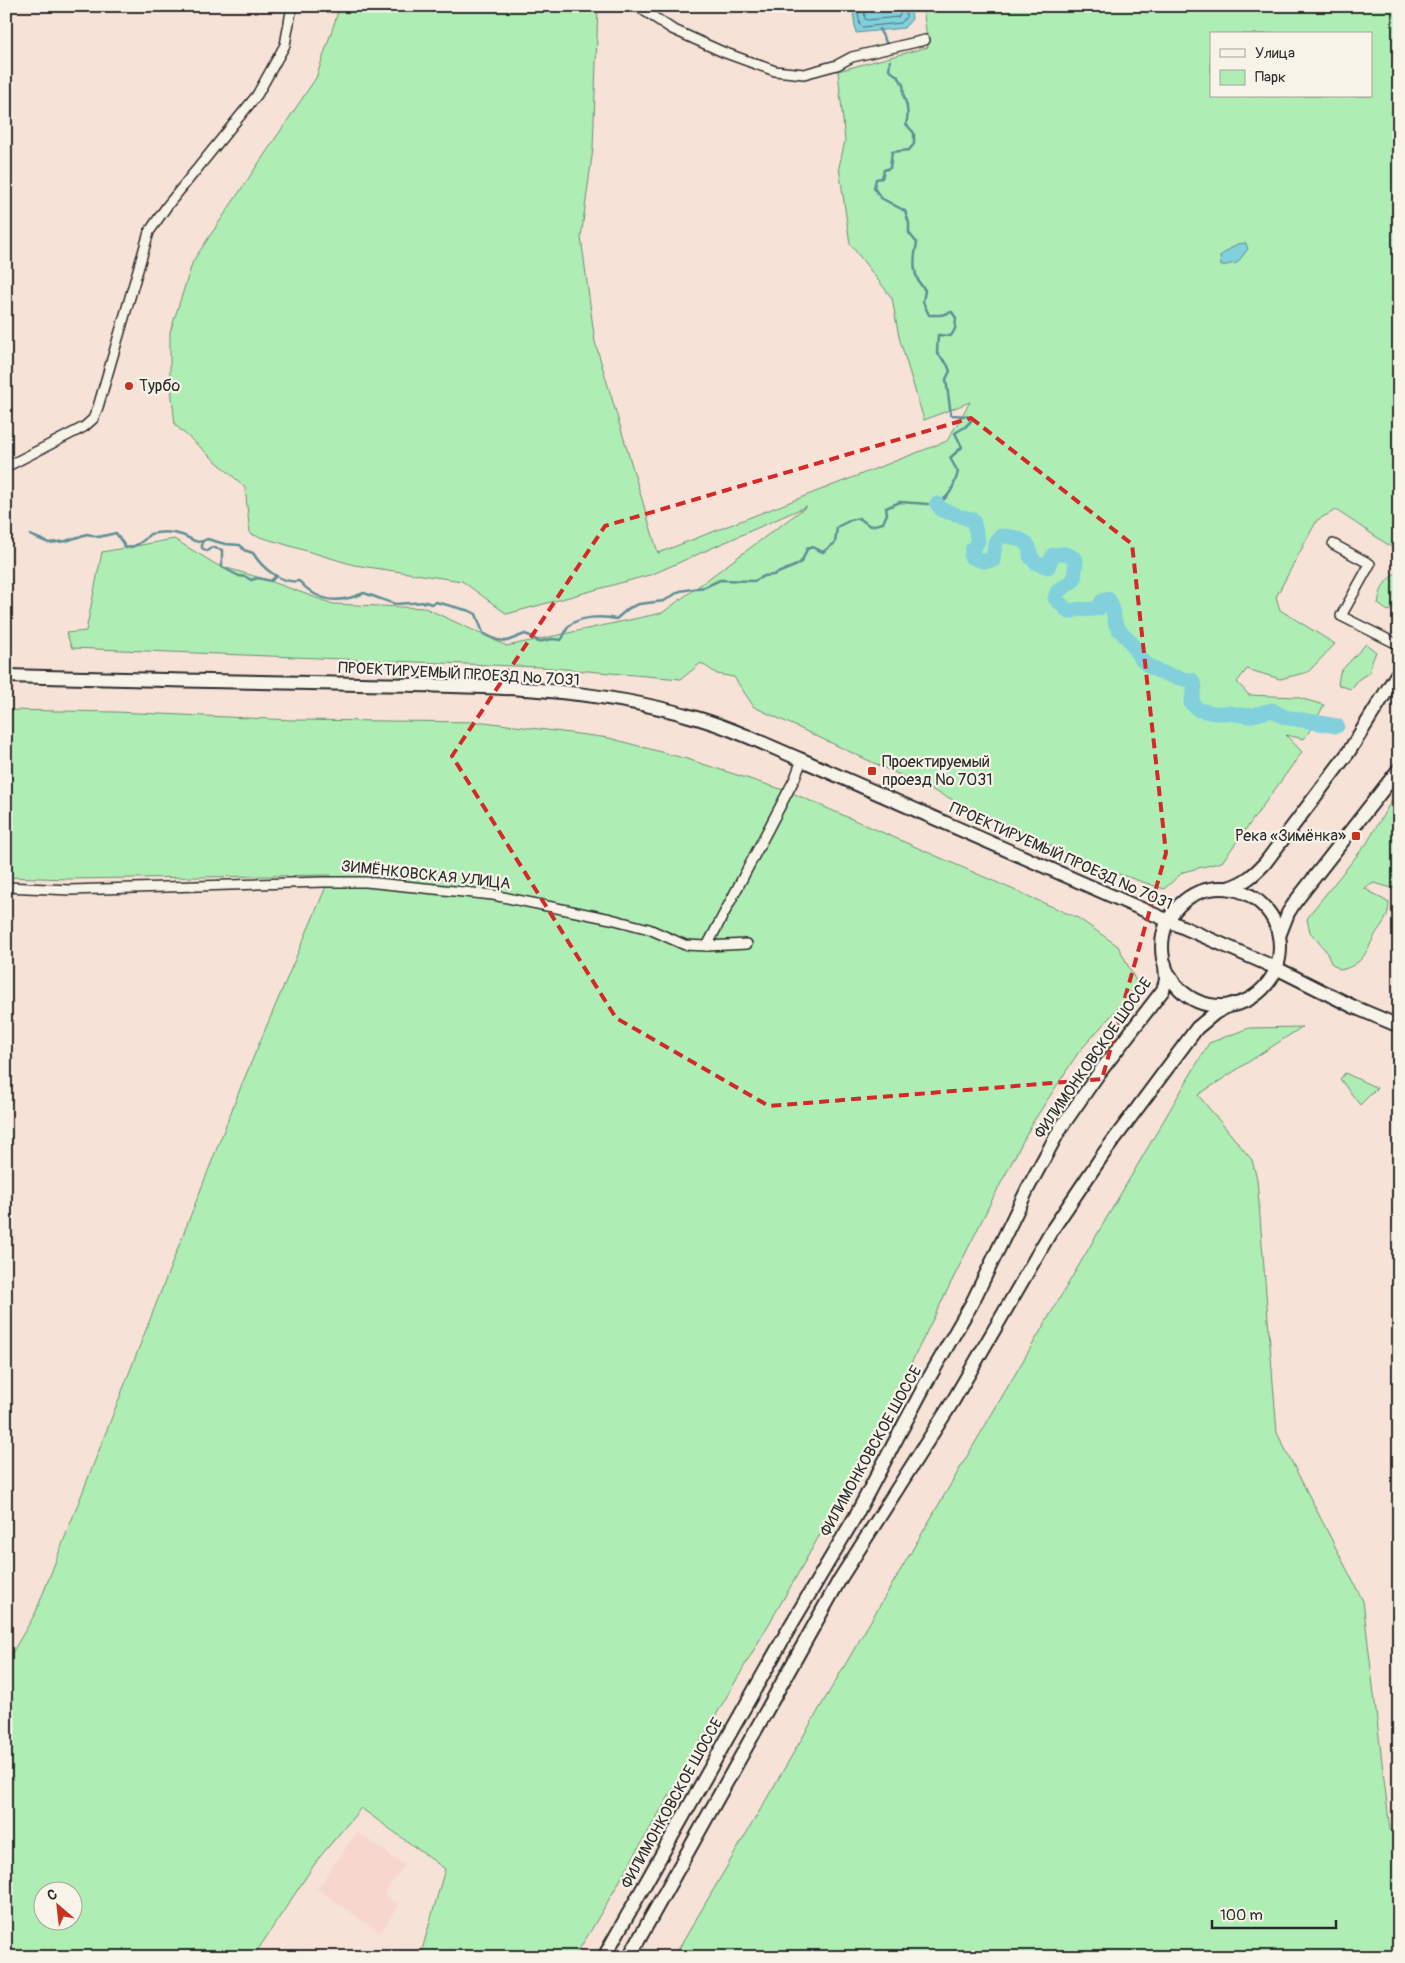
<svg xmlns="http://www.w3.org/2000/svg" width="1405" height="1963" font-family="Pangolin,sans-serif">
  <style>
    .built { fill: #f7d7cd }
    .green { fill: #aeeeb5; stroke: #6c8c70; fill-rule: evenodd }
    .water { fill: #81d0dc; stroke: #5f8e95 }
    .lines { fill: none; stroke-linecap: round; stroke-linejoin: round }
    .shore { stroke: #4d6d72; stroke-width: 1 }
    .stream { stroke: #5f8e95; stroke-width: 2.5 }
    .river { stroke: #81d0dc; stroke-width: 15 }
    .street-casing { stroke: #2b2b2b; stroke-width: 12 }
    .secondary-casing { stroke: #2b2b2b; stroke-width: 16 }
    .street { stroke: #f7f3e8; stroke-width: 9 }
    .secondary { stroke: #f7f3e8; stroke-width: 12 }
    .marked { fill: none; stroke: #d62828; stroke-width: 4; stroke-dasharray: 10 6; stroke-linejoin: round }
    .poi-dot { fill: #c8321e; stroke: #f7f3e8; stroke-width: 2 }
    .labels { text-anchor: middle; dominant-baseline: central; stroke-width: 4.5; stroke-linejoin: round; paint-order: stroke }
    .poi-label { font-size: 16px; fill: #2b2b2b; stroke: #f7f3e8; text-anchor: start }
    .street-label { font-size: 16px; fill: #2b2b2b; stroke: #f7f3e8 }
  </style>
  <rect width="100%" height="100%" fill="#f7e2d8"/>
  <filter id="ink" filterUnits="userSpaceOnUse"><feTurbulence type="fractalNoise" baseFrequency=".02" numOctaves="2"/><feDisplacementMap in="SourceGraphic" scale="10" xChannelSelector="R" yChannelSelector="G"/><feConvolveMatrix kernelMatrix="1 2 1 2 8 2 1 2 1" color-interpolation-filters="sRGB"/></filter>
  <g filter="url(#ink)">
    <path class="built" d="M357,1832l48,33 -21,29 15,11 -19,28 -63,-44z"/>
    <g class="green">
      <path d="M340,6l258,1 -5,142 -12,88 14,105 63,211 289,-112 23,-39 -46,18 -25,-83 -7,-39 -42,-54 -11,-77 6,-26 -7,-70 90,-24 -5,-41h476v546l-63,-42 -19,10 -41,77 4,13 55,34 -27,28 -28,7 -33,-10 -10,13 12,13 47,2 28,8 -11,21 -9,13 -18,-4 16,17 -80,110 -39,10 -19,17 -67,-22 -343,-160 -20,-30 -17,-3 -16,-11 -20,16 -141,-12 -468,-19 -6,-15 20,-2 16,-79 72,-13 43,26 50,15 66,24 92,4 82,38 155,-33 145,-107 -154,68 -146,40 -45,-33 -108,-16 -104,-31 -5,-47 -70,-62 -5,-47v-46l23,-71 123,-183zM1211,34h160v62h-160z"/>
      <path d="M1399,571v34l-11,6 -10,-7c2,-15 7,-25 21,-33z"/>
      <path d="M1366,644l10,8 -5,12 -1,8 -11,7 -8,10 -13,-4 2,-13z"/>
      <path d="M6,710l110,2 176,8 192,2 125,16 78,21 103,33 288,126 40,28 20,39 -60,68 -45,69 -41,78 -119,240 -78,139 -205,353 -16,25h-154l25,-88 -84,-61 -43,51 -65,98h-247v-294l29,-49 207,-530 89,-209 -262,4 -63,-2zM42,1890h30v30h-30z"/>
      <path d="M1399,792v98l-25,-7 -10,5 25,15c-1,17 -6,19 -14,32 -10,19 -12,29 -34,35l-10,-7 -5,-12 -16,-19 -3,-13 6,-9 54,-67 26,-45z"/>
      <path d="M1302,1027l-104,68 54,65 5,19 20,254 86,168 27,229 9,6v121h-725l535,-914 40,-15z"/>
      <path d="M1345,1073l32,15 -17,17 -20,-26z"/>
    </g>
    <g class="water">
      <path d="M852,6h58l2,13 -8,9 -48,5z"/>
      <path d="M1246,243l2,6 -11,14 -16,3 -1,-10 17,-12z"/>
    </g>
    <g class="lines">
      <g class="shore">
        <path d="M857,6l3,19 2,2 39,-4 5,-6v-11"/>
        <path d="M864,6l1,13 3,1 30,-3 2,-2 -1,-9"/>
      </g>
      <g class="stream">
        <path d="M879,29l8,15"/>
        <path d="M890,61l-1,9c6,4 12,8 14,15 1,3 0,8 1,12 4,9 5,17 2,27l8,9v11l-5,6 -17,2 -2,16 -6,2 -2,8 -6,1 -2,9 7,10 24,13 4,12v10l8,10c-4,17 -5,34 8,47l-2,12 6,13h12l11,-3 4,6 -1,11 -4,7 -13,-1 -1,18 10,11 3,7 -4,8 5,36 16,1 4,5 -6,6 -10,6 7,14 -12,11 8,14c-4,14 -8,27 -23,32"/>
        <path d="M30,535l19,8 17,-2 21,-7 12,3 17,-4 10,15c9,-1 18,-7 24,-14 10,-2 21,-3 32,1 10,3 14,11 25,4l18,5 15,1 4,5 9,3c9,15 28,31 46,28 20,22 39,23 65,12l31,11 31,-2 5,2 5,-2 34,9 6,3 7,19 14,7 10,1 18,-7 8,3 5,5 14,-3 9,1c4,-4 4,-10 8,-14 10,-10 34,-10 47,-7l13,-11 10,-4 25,-3 16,-10 25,-4 15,-7 34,1 10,-5 9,-1 24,-10 5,-4 5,-12 5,-2 11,5 12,-9 2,-16 14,-7 8,-2 11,8 13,-3 4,-9 -1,-6 14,-6 28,2"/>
        <path d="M202,542v6l5,3 5,-4 10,3v17l17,9 7,1 5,3 7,-2 13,3 5,-5"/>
      </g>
      <g class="river">
        <path d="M937,504l5,6 13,4"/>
        <path d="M963,517l10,3 5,21 -6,9 -1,7 12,4 10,-1 2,-17 6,-7c13,0 31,4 29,20l6,7 12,4 5,-12c10,-2 15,-2 23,5l-2,20 -17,12 -2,6 14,14c13,-6 17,0 30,-4l3,-7 6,-2c7,8 4,16 8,26 2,5 9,10 13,15 5,6 7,14 13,20 9,11 36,19 50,20l3,6 -4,17 8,7 15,3h15l20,3 23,-6 12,7 53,9"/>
      </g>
      <g class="street-casing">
        <g id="street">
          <path d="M637,6l35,23 51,23 52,19 29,3 33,-9 15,-8 73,-17"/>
          <path d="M6,467l78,-40 9,-8 5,-12 51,-175 18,-26 90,-111 28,-50 7,-39"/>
          <path d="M1333,544l37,20 -29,52 58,29"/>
          <path d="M6,887l64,3 253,-8h43l127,13 118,24 38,10 36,16 22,1 40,-2"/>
          <path d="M707,946l88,-168 7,-18"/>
        </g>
      </g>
      <g class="secondary-casing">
        <g id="secondary">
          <path d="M6,676c118,3 235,6 353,8 111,2 227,1 334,33 37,10 73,28 109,43l474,208 78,39 45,19"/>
          <path d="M1228,888c16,-5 25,-12 37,-25l83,-110 51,-82"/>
          <circle cx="1221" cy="947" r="59"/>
          <path d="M1279,936l9,-23 7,-11 104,-133"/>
          <path d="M604,1957l187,-332 64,-108 70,-132 47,-82 56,-115 32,-59 39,-56 64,-83 3,-10 -1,-16"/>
          <path d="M629,1957l211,-378 113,-178 97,-168 54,-80 93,-125 18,-15 17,-9"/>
        </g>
      </g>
      <use href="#street" class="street"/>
      <use href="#secondary" class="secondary"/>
    </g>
  </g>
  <path class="marked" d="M971,418l161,126 34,309 -64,226 -333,27 -153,-88 -164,-262 153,-230z"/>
  <g class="poi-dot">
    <circle cx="129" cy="386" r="5"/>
    <rect x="867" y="766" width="10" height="10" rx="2.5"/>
    <rect x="1351" y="831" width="10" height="10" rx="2.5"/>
  </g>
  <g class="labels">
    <g class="poi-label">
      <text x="139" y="386">Турбо</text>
      <text x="882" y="762">Проектируемый<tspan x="882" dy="18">проезд № 7031</tspan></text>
      <text x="1346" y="836" text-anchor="end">Река «Зимёнка»</text>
    </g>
    <g class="street-label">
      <text transform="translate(459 674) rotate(3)">ПРОЕКТИРУЕМЫЙ ПРОЕЗД № 7031</text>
      <text transform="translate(1061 856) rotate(24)">ПРОЕКТИРУЕМЫЙ ПРОЕЗД № 7031</text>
      <text transform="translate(426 875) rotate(6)">ЗИМЁНКОВСКАЯ УЛИЦА</text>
      <text transform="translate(1093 1058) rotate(-55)">ФИЛИМОНКОВСКОЕ ШОССЕ</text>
      <text transform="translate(871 1451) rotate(-61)">ФИЛИМОНКОВСКОЕ ШОССЕ</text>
      <text transform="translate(672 1803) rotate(-61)">ФИЛИМОНКОВСКОЕ ШОССЕ</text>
    </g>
  </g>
  <rect width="1405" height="1963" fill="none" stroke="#f7f3e8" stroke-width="25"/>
  <rect x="12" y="12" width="1380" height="1938" fill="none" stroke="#2b2b2b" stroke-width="2" filter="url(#ink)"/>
  <rect x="1210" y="32" width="162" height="65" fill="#f7f3e8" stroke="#a5a39c"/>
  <rect x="1220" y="49" width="25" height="8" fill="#f7f3e8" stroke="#a5a39c"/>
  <text x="1255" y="58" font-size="15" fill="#2b2b2b">Улица</text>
  <rect x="1220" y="70" width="25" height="15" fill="#aeeeb5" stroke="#a5a39c"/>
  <text x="1255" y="82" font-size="15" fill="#2b2b2b">Парк</text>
  <g transform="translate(58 1906) rotate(332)"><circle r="24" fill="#f7f3e8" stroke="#a5a39c"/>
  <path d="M0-4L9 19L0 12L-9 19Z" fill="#c8321e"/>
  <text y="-8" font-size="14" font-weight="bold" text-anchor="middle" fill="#2b2b2b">С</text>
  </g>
  <path d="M1212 1920v8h124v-8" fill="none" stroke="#2b2b2b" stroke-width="2.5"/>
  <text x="1220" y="1920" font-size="15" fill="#2b2b2b" stroke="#f7f3e8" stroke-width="4" paint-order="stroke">100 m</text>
</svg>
